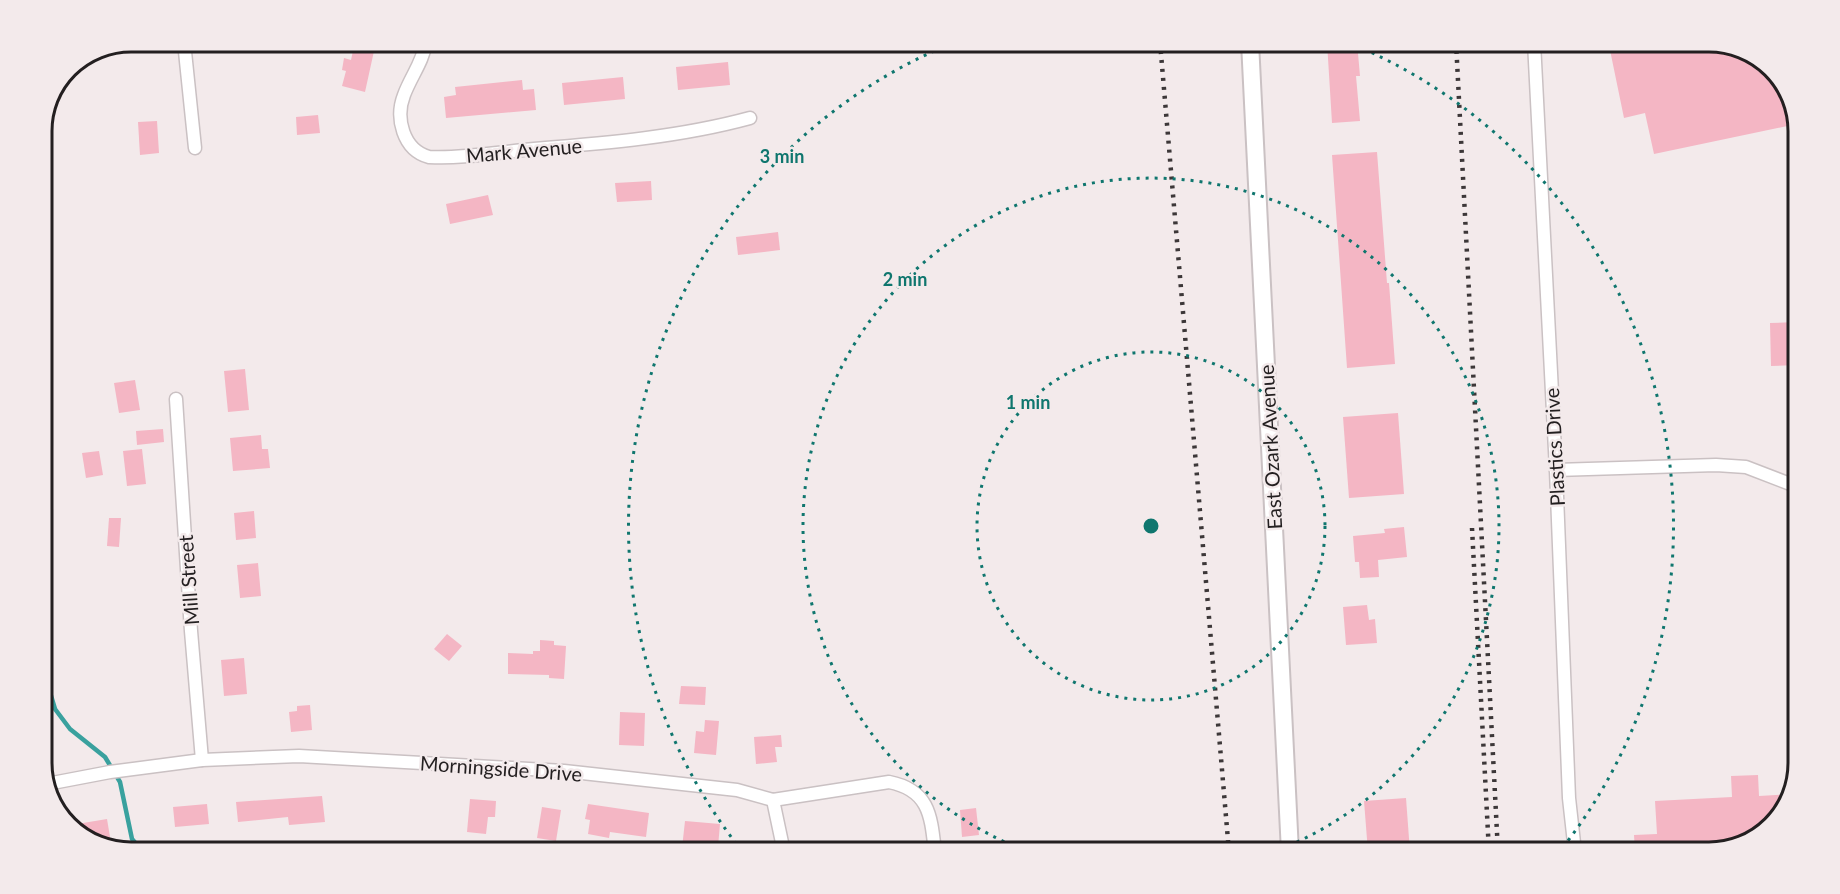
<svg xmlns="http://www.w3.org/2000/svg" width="1840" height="894" font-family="Lato,sans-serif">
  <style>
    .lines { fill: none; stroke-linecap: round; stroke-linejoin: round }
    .stream { stroke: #39a19e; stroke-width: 4.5 }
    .building { fill: #f4b6c4 }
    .minor-casing { stroke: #cac1c3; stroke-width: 15 }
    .secondary-casing { stroke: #cac1c3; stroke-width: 20 }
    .minor { stroke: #fff; stroke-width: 12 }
    .secondary { stroke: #fff; stroke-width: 16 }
    .rail { stroke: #3c3738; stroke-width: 4.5; stroke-dasharray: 3 6; stroke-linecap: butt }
    .ring { fill: none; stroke: #0f766e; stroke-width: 3; stroke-dasharray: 3 6 }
    .labels { text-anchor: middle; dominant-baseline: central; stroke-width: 5; stroke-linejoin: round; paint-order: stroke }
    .street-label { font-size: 20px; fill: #231f20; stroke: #f3eaeb }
    .rim { fill: none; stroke: #231f20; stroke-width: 3 }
    .centre { fill: #0f766e; stroke: #f3eaeb; stroke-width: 3 }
    .ring-label { font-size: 18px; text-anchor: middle; font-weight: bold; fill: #0f766e; stroke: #f3eaeb; stroke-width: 5; stroke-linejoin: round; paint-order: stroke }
  </style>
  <rect width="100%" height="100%" fill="#f3eaeb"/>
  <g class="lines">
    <path class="stream" d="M42,666l13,43 15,20 35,28 15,25 12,57 11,13"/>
  </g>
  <g class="building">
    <path d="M1327,42h30l3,34h-4l4,45 -28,2z"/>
    <path d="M1628,42h81l39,9 35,30 14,43 -143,30 -9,-41 -21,5 -14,-68 19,-3z"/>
    <path d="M354,46l20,5 -9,41 -23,-6 4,-15 -4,-1 2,-12 7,2z"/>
    <path d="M728,62l2,23 -52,5 -2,-23z"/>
    <path d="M623,77l2,22 -61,6 -2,-22z"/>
    <path d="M522,80l1,10 11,-1 2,21 -90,8 -2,-21 12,-2 -1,-8z"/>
    <path d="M318,115l2,18 -23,2 -1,-18z"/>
    <path d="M157,121l2,32 -19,2 -2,-33z"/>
    <path d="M1377,152l10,131h2l6,81 -48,4 -15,-213z"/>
    <path d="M651,181l1,19 -35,2 -2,-19z"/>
    <path d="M488,195l5,20 -43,9 -4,-20z"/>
    <path d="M778,232l2,18 -42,5 -2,-18z"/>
    <path d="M1798,322v43l-27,1 -1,-43z"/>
    <path d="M245,369l4,41 -21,2 -4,-41z"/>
    <path d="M135,380l5,30 -21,3 -5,-30z"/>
    <path d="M1398,413l6,81 -55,4 -6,-81z"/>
    <path d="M163,429l1,13 -27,3 -1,-14z"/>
    <path d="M261,435l1,14h6l2,19 -37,3 -3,-33z"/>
    <path d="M142,449l4,35 -19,2 -4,-35z"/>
    <path d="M99,451l4,24 -17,3 -4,-25z"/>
    <path d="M254,511l2,27 -20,2 -2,-27z"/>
    <path d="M109,518h12l-2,29 -12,-1z"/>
    <path d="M1404,527l3,30 -29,3 1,17 -19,1 -1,-16h-4l-2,-26 32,-3 -1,-4z"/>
    <path d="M258,563l3,33 -21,2 -3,-33z"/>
    <path d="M1367,605l2,15 6,-1 2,24 -31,2 -3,-38z"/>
    <path d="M447,634l15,12 -13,15 -15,-12z"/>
    <path d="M540,640l14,1v4l12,1 -2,33 -15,-1v-3l-41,-1v-21l25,1v-3h7z"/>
    <path d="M244,658l3,36 -23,2 -3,-36z"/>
    <path d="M681,686l25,1 -1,18 -26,-1z"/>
    <path d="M310,705l2,25 -21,2 -2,-20 8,-1v-5z"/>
    <path d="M620,712l25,1 -1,33 -25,-1z"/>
    <path d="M705,720l14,1 -3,34 -22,-2 2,-22 8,1z"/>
    <path d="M781,735l1,12h-7l2,15 -21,2 -2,-27z"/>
    <path d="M1758,775l1,21 32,-2 -2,8 -31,35 -49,15h-74l-1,-17 23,-1 -2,-33 77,-4 -1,-21z"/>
    <path d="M322,796l3,26 -36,3 -1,-8 -50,5 -2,-20z"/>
    <path d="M1406,798l4,54h-42l-4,-51z"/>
    <path d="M470,799l26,2 -1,16h-7l-2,17 -19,-2z"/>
    <path d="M207,804l2,20 -34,3 -2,-20z"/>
    <path d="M588,804l61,9 -3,24 -36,-5 -1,6 -21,-4 2,-14 -5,-1z"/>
    <path d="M542,807l19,3 -5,31 -19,-3z"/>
    <path d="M976,808l3,27 -17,2 -2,-27z"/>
    <path d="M107,819l4,24 -12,2 -7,-2 -21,-18z"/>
    <path d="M685,821l35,3 -2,23 -17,-1v4l-19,-2z"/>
  </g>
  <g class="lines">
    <g class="minor-casing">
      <g id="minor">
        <path d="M184,42l11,106"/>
        <path d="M426,42c-3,20 -15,34 -22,53 -9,23 -1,55 25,62 34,2 70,-5 105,-8 73,-6 146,-12 216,-31"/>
        <path d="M1534,42l22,428 13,328 6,54"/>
        <path d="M176,399l15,232 11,129"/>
        <path d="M1556,470l160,-5 30,2 52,20"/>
        <path d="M47,784l63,-12 92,-12 97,-4 265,15 173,19 36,10 116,-18c41,8 42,35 46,70"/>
        <path d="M773,800l11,52"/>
      </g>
    </g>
    <g class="secondary-casing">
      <path id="secondary" d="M1250,42l40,810"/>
    </g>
    <use href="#minor" class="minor"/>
    <use href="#secondary" class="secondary"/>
    <g class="rail">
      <path d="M1160,42l69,810"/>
      <path d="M1456,42l42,810"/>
      <path d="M1472,528l17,324"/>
    </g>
  </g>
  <g class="ring">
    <circle cx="1151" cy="526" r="174"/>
    <path d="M1029 852A348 348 0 1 1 1273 852"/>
    <path d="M742 851A522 522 0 0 1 955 42M1347 42A522 522 0 0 1 1560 851"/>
  </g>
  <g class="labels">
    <g class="street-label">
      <text transform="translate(524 150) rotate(-5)">Mark Avenue</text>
      <text transform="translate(1270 447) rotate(-93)">East Ozark Avenue</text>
      <text transform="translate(1554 447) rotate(-93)">Plastics Drive</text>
      <text transform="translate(188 580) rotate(-94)">Mill Street</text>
      <text transform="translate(501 768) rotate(4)">Morningside Drive</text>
    </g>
  </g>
  <path d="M0 0H1840V894H0ZM131 52H1709A79 79 0 0 1 1788 131V763A79 79 0 0 1 1709 842H131A79 79 0 0 1 52 763V131A79 79 0 0 1 131 52Z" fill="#f3eaeb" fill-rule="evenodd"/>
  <path class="rim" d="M131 52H1709A79 79 0 0 1 1788 131V763A79 79 0 0 1 1709 842H131A79 79 0 0 1 52 763V131A79 79 0 0 1 131 52Z"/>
  <circle cx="1151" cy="526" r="9" class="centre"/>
  <g class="ring-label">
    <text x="782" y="163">3 min</text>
    <text x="905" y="286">2 min</text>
    <text x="1028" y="409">1 min</text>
  </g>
</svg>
